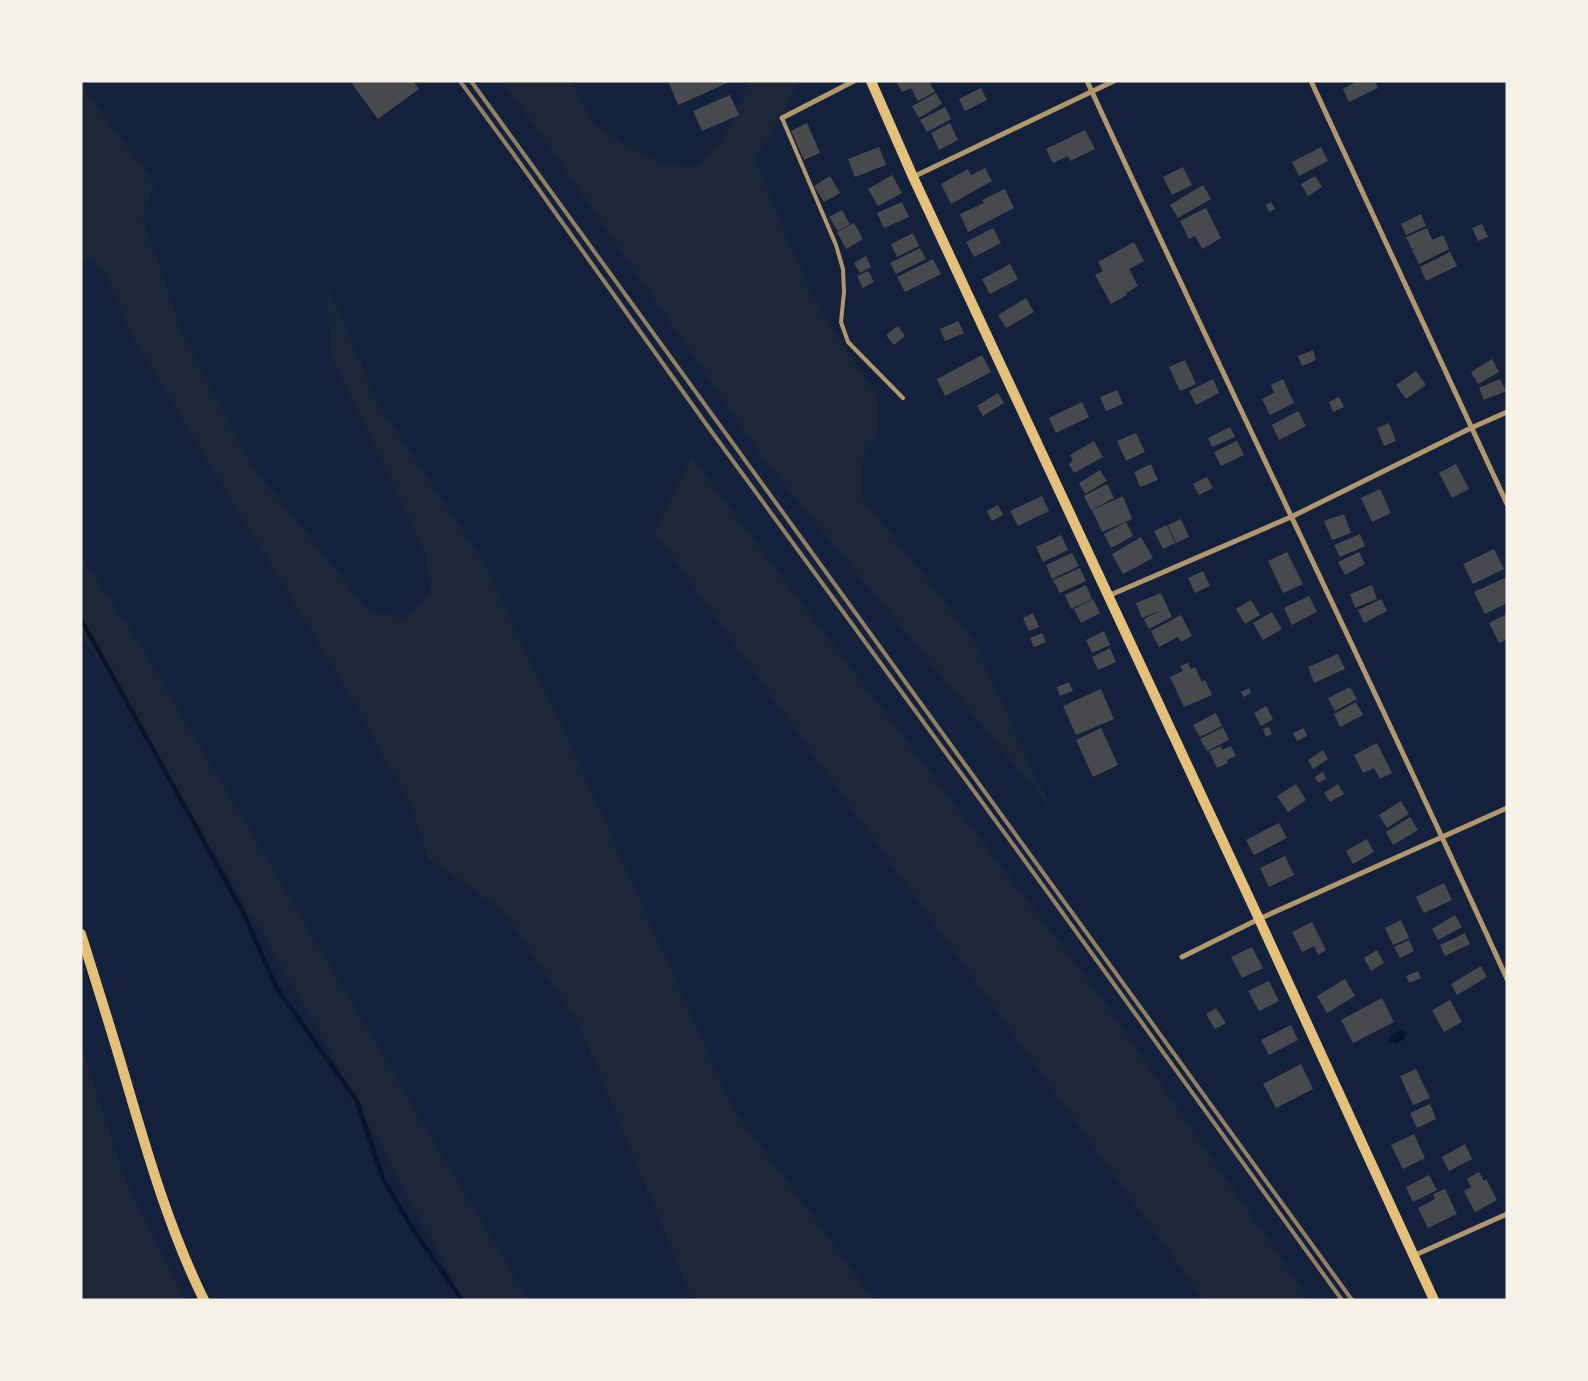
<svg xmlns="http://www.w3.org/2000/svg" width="1588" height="1381" font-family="'DM Sans',sans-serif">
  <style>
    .green { fill: #1d2539 }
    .water { fill: #0b132b }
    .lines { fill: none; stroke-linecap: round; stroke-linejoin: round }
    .stream { stroke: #0b132b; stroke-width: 4.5 }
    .building { fill: #48494c }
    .service { stroke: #b1986c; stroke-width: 4 }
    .minor { stroke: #b1986c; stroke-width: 5 }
    .secondary { stroke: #e5c07b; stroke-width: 10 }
    .rail { stroke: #918062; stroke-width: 4 }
  </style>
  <rect width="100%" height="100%" fill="#14213d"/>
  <g class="green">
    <path d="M500,81h73l4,13 19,31 30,21 34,16 36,4 25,-26 11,-18 16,-41h53l-45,80 56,132 18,32 49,72v35l-17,30v35l70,88 44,58 76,168 -286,-348 -225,-328z"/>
    <path d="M81,84l74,99 -12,34 38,111 70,136 117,145 37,10 25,-28 -5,-38 -95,-199 -3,-73 52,124 106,159 87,182 163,365 140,189h-183l-114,-277 -75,-112 -75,-53 -17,-51 -58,-105 -220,-364 -30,-68 -22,-14z"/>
    <path d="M691,456l416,549 203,295h-107l-549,-768z"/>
    <path d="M81,555l60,90 388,655h-66l-146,-271 -203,-349 -33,-42z"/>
    <path d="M81,1045l49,145 56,110h-105z"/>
  </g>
  <path class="water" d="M1401,1030l6,3 -3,6 -9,5 -6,-3 3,-7z"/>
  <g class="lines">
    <path class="stream" d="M81,619l163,295 32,73 81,114 26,78 30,50 49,71"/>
  </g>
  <g class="building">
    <path d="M350,81h63l6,8 -41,30z"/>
    <path d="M668,81h64l-54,24z"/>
    <path d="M896,81h33l6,11 -17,9 -7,-13 -9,4z"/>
    <path d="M1357,81h18l3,7 -29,14 -6,-13z"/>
    <path d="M981,88l6,12 -22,11 -6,-12z"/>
    <path d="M936,93l6,11 -23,14 -7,-12z"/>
    <path d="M730,95l9,20 -37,16 -9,-20z"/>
    <path d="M945,107l6,12 -24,13 -7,-12z"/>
    <path d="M807,123l13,30 -16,7 -13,-29z"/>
    <path d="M950,123l8,17 -19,10 -8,-17z"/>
    <path d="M1085,130l10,19 -25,12 -2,-5 -15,7 -7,-14z"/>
    <path d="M879,147l7,18 -31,12 -7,-18z"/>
    <path d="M1321,147l7,14 -29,15 -7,-14z"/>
    <path d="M1183,167l9,18 -20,10 -9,-18z"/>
    <path d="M985,168l7,13 -41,23 -10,-20 27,-15 3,6z"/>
    <path d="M892,175l10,18 -24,13 -10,-17z"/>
    <path d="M830,176l10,17 -16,9 -10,-16z"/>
    <path d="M1315,176l7,11 -14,9 -7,-12z"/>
    <path d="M1203,185l8,14 -33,19 -8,-13z"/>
    <path d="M1005,189l9,19 -46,24 -8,-18 24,-11 -2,-3z"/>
    <path d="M902,202l7,15 -25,11 -7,-15z"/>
    <path d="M1271,202l4,7 -6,3 -3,-7z"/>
    <path d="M1206,208l15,30 -19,11 -7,-13 -6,3 -9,-18z"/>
    <path d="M842,210l8,14 -12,7 -9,-14z"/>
    <path d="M1421,214l5,12 -20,9 -5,-11z"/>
    <path d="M854,223l9,16 -17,10 -9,-17z"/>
    <path d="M1482,224l6,13 -10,4 -6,-13z"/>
    <path d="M993,228l8,15 -27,14 -8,-15z"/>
    <path d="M1427,228l5,12 11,-5 6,14 -30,15 -7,-14 8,-5 -8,4 -6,-12z"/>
    <path d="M913,233l6,13 -22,11 -6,-13z"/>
    <path d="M1134,242l10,19 -15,8 9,17 -12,7 1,2 -16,9 -16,-29 8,-4 -5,-9z"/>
    <path d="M920,248l6,11 -30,15 -6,-11z"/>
    <path d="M1450,252l7,14 -31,15 -6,-14z"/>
    <path d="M866,256l5,11 -11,6 -6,-10z"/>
    <path d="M933,259l8,15 -36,18 -8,-15z"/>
    <path d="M1010,264l8,15 -28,15 -8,-15z"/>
    <path d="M868,271l6,11 -11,6 -6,-12z"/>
    <path d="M1026,298l8,14 -28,16 -8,-13z"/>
    <path d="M958,321l6,12 -19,8 -5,-12z"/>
    <path d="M898,326l7,10 -11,9 -8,-10z"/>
    <path d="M1313,350l3,10 -14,6 -4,-10z"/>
    <path d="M982,355l9,17 -46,24 -8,-17z"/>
    <path d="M1492,359l7,13 -21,12 -7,-12z"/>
    <path d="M1185,360l11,24 -16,7 -11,-24z"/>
    <path d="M1416,371l10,14 -20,14 -10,-14z"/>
    <path d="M1213,379l6,14 -23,12 -7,-14z"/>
    <path d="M1283,379l11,24 -24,12 -8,-16 12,-6 -3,-8z"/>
    <path d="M1500,379l6,12 -22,9 -5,-12z"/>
    <path d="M1117,390l6,14 -17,7 -6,-14z"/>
    <path d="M998,393l6,10 -21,13 -6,-10z"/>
    <path d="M1339,397l5,10 -11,5 -4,-10z"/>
    <path d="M1082,402l7,15 -33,16 -7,-15z"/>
    <path d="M1298,411l8,15 -27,14 -7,-15z"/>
    <path d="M1389,423l7,18 -12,5 -7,-18z"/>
    <path d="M1230,427l5,10 -23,10 -4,-9z"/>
    <path d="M1136,433l9,19 -19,9 -9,-20z"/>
    <path d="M1094,441l9,16 -29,16 -5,-9 4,-3 -3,-6z"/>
    <path d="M1237,441l7,14 -23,11 -7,-14z"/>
    <path d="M1151,464l7,16 -18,7 -6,-15z"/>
    <path d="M1456,464l13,25 -17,9 -13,-25z"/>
    <path d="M1100,470l7,11 -22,13 -6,-11z"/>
    <path d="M1207,477l6,11 -14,7 -6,-11z"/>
    <path d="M1107,484l7,14 -23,12 -7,-14z"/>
    <path d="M1380,489l11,24 -19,9 -11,-24z"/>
    <path d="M1042,496l7,15 -31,15 -8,-15z"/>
    <path d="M1123,496l9,23 -30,13 -10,-22z"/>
    <path d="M998,505l5,10 -11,6 -5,-10z"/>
    <path d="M1344,514l7,19 -19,7 -8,-19z"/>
    <path d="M1181,519l8,18 -13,6 -8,-18z"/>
    <path d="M1126,522l7,14 -22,12 -7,-14z"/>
    <path d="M1167,525l8,18 -12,6 -9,-18z"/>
    <path d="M1360,534l5,12 -25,11 -6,-12z"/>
    <path d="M1061,535l7,15 -25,12 -7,-15z"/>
    <path d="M1141,537l12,21 -30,16 -11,-20z"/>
    <path d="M1494,549l10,20 -31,15 -10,-20z"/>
    <path d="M1287,552l16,32 -20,9 -15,-32z"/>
    <path d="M1359,552l6,12 -20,11 -7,-13z"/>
    <path d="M1072,553l7,13 -27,13 -6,-14z"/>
    <path d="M1080,568l6,13 -26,12 -7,-13z"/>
    <path d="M1203,571l7,15 -15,7 -7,-15z"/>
    <path d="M1507,577v26l-22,11 -11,-22z"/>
    <path d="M1086,585l6,14 -21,10 -6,-14z"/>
    <path d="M1372,585l5,14 -22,9 -5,-14z"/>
    <path d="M1161,593l11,24 -23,12 -5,-10 17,-9 -19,8 -6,-15z"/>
    <path d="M1309,596l8,16 -25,13 -8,-17z"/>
    <path d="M1093,599l7,14 -19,10 -7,-14z"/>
    <path d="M1381,599l6,12 -23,12 -6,-13z"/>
    <path d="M1251,600l9,15 -15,9 -9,-15z"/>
    <path d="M1272,612l10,17 -19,11 -10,-17z"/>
    <path d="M1033,613l6,14 -10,4 -6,-13z"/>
    <path d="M1507,614v25l-8,4 -10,-20z"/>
    <path d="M1181,615l11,21 -11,6 -3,-5 -19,10 -8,-16z"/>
    <path d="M1104,631l6,14 -18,8 -6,-13z"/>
    <path d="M1042,633l4,9 -12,5 -4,-9z"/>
    <path d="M1110,648l6,14 -18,8 -6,-13z"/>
    <path d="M1338,654l7,15 -31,14 -6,-16z"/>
    <path d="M1188,663l3,6 4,-2 7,15 3,-2 7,15 -28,12 -14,-30 13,-6 -3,-5z"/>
    <path d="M1069,682l4,9 -13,5 -3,-9z"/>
    <path d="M1350,687l7,12 -22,12 -7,-13z"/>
    <path d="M1249,688l2,5 -7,4 -3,-5z"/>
    <path d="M1101,689l13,30 -38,16 -13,-29z"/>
    <path d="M1356,702l7,13 -23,12 -6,-13z"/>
    <path d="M1266,706l7,13 -12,7 -7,-13z"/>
    <path d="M1216,713l6,13 -22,11 -7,-12z"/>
    <path d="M1223,727l6,13 -22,11 -7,-12z"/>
    <path d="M1269,727l3,7 -6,3 -3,-8z"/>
    <path d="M1101,728l17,37 -25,12 -17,-37z"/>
    <path d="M1304,728l3,8 -10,5 -4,-8z"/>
    <path d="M1377,743l15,30 -12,6 -6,-11 -11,5 -9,-18z"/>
    <path d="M1221,746l1,4 9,-4 5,10 -9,4 1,3 -11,5 -8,-17z"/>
    <path d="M1323,750l5,9 -15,10 -5,-9z"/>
    <path d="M1323,772l3,7 -8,4 -3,-6z"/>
    <path d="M1296,784l10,16 -18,12 -11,-16z"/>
    <path d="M1338,784l6,10 -14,8 -6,-9z"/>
    <path d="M1401,801l8,13 -22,14 -8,-13z"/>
    <path d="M1410,817l8,13 -25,15 -7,-13z"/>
    <path d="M1279,823l8,15 -33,17 -8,-15z"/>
    <path d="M1367,839l7,13 -21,12 -7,-13z"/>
    <path d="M1285,856l9,19 -25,12 -9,-19z"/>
    <path d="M1444,883l8,17 -28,13 -8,-16z"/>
    <path d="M1455,915l7,12 -24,13 -6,-11z"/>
    <path d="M1401,920l8,18 -16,7 -8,-17z"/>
    <path d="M1312,922l14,28 -8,5 -4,-9 -12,6 -10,-20z"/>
    <path d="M1465,933l5,11 -25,12 -5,-11z"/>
    <path d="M1409,940l5,11 -14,7 -6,-11z"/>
    <path d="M1252,947l11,21 -21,10 -11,-21z"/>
    <path d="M1377,950l7,13 -13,8 -7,-13z"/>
    <path d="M1481,966l6,11 -30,18 -6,-11z"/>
    <path d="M1418,971l3,7 -12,5 -3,-7z"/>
    <path d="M1345,979l10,17 -28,17 -10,-17z"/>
    <path d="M1269,981l10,20 -20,10 -11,-20z"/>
    <path d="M1382,998l12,24 -41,21 -12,-23z"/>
    <path d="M1450,1000l12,22 -18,10 -12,-22z"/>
    <path d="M1216,1008l10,15 -11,6 -9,-15z"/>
    <path d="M1291,1025l7,15 -29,15 -8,-15z"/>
    <path d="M1301,1064l12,25 -37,19 -13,-24z"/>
    <path d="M1416,1069l14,29 -17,7 -13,-29z"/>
    <path d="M1430,1104l6,15 -19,9 -7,-15z"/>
    <path d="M1414,1134l11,24 -22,11 -12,-24z"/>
    <path d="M1465,1144l7,15 -23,12 -7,-14z"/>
    <path d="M1479,1172l5,9 2,-2 11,21 -22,12 -11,-21 7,-4 -4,-8z"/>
    <path d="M1429,1175l8,15 -24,12 -7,-15z"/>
    <path d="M1445,1189l12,25 -29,14 -10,-20 17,-9 -2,-5z"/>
  </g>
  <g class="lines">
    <path class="service" d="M782,118l54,127 7,24 1,23 -3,30 7,20 55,56"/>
    <g class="minor">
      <path d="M1087,81c138,301 284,597 420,898"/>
      <path d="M1311,81l196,423"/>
      <path d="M782,118l72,-37"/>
      <path d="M913,177l201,-96"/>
      <path d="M1108,596l183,-79 180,-89 36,-16"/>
      <path d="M1182,957l77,-38 248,-111"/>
      <path d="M1413,1256l94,-42"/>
    </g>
    <g class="secondary">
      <path d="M871,81l42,96 346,742 175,381"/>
      <path d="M81,934c15,48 30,95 44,143 22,75 44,152 79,223"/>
    </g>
    <g class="rail">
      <path d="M460,81l52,71 194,272 327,448 309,428"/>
      <path d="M471,81l881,1219"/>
    </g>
  </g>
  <rect width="1588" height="1381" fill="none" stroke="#f6f1e7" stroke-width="165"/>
</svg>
